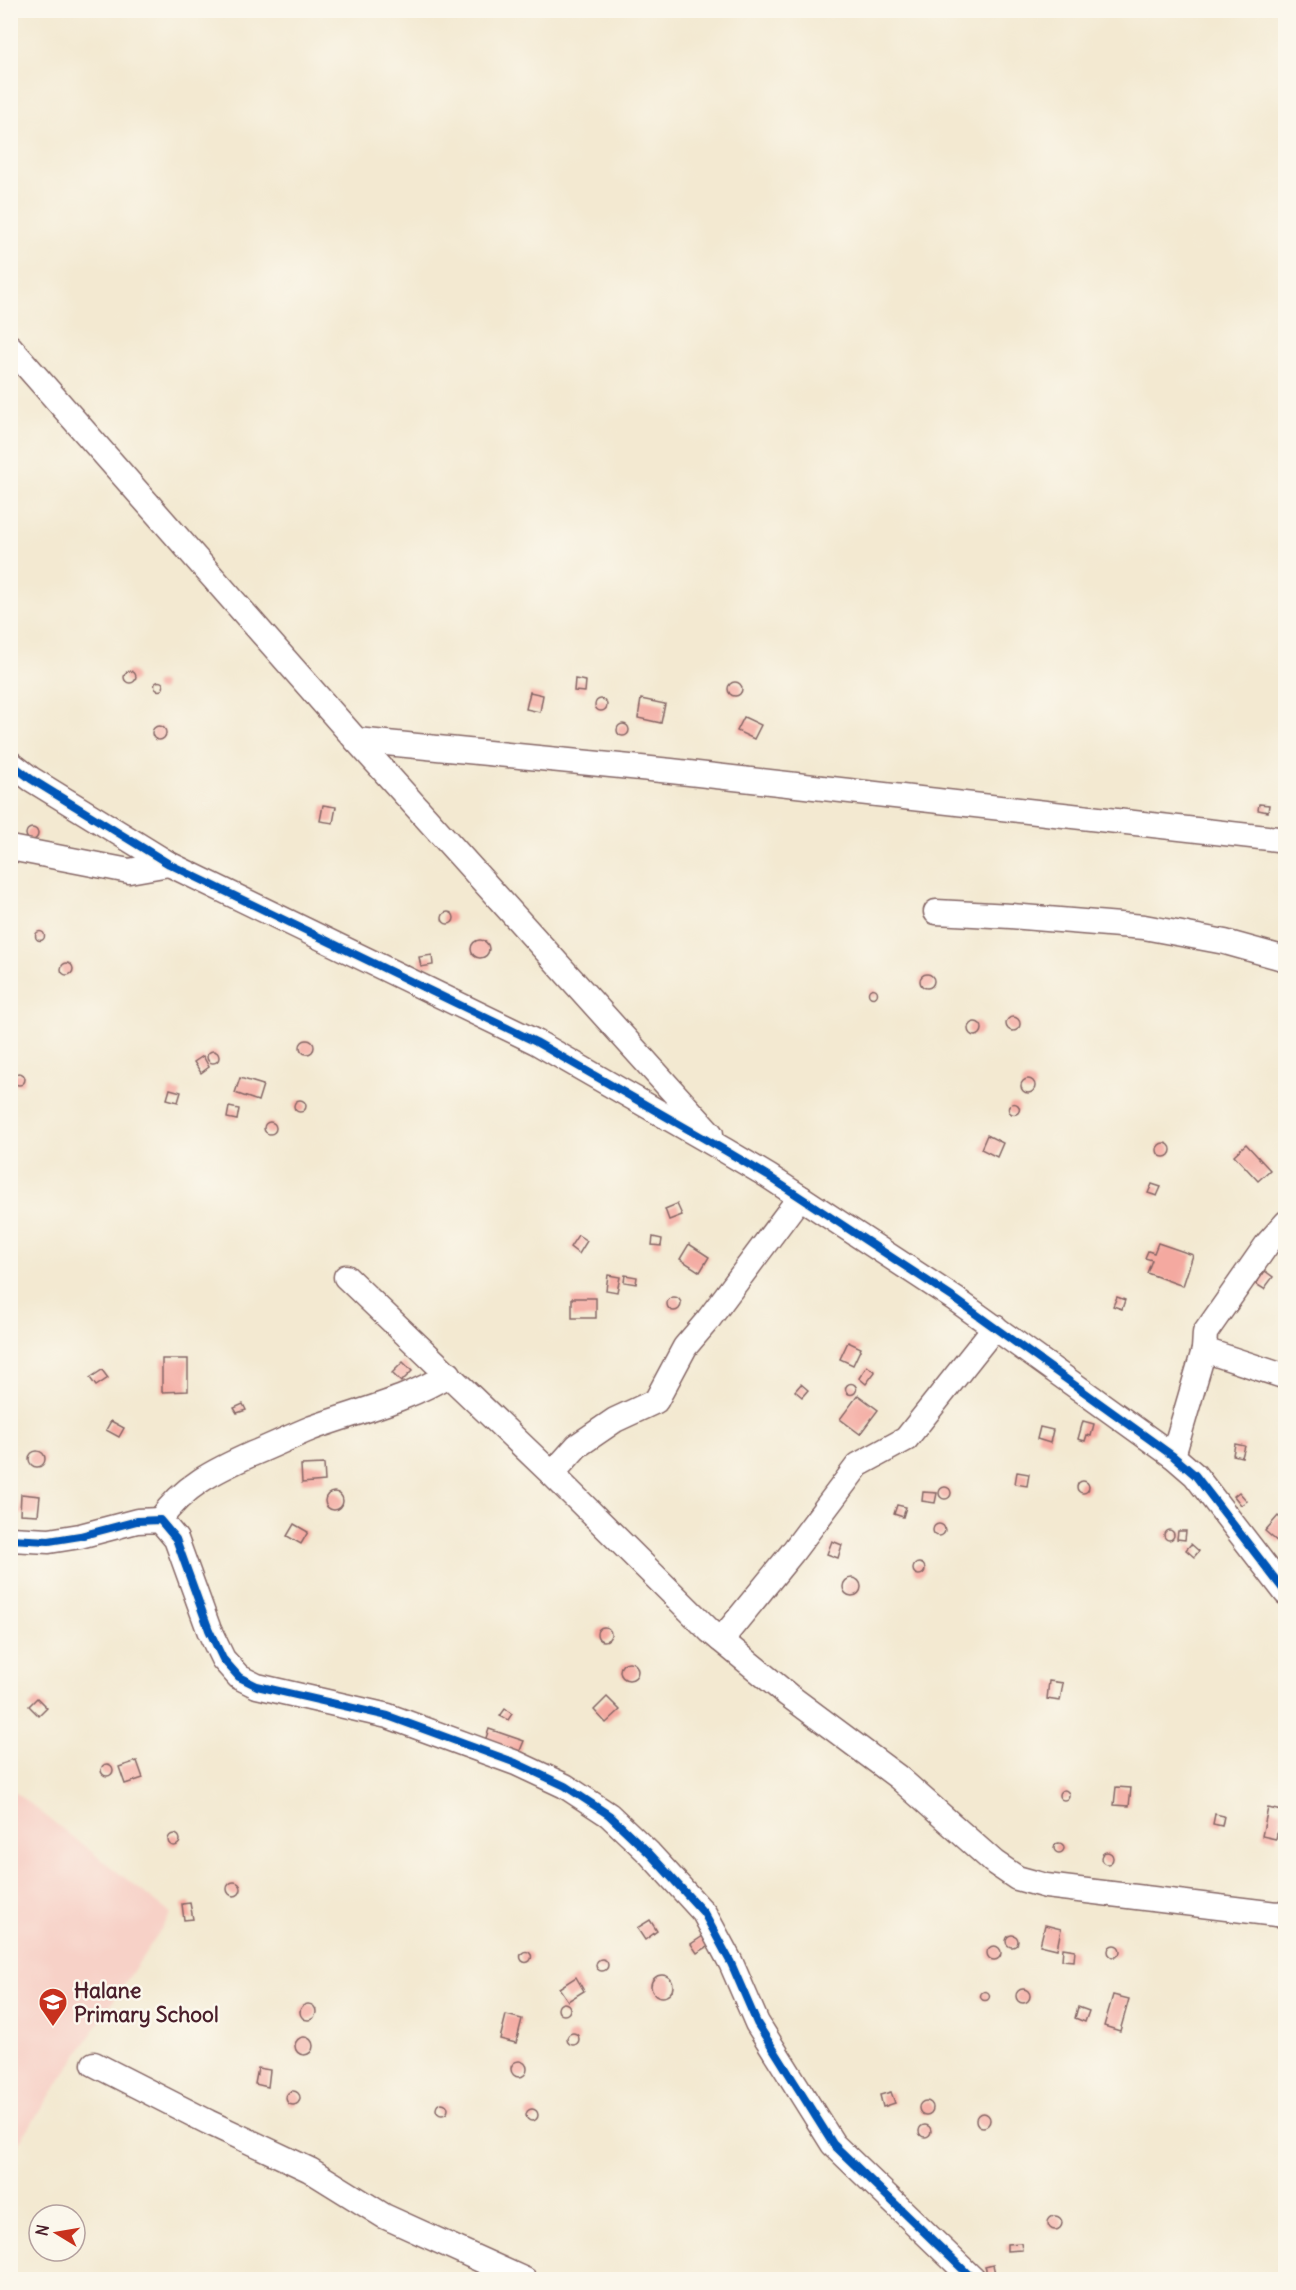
<svg xmlns="http://www.w3.org/2000/svg" width="1296" height="2290" font-family="Delius,sans-serif">
  <style>
    .built { fill: #f7d1c7 }
    .building { fill: #f4a9a0 }
    .lines { fill: none; stroke-linecap: round; stroke-linejoin: round }
    .street-casing { stroke: #856665; stroke-width: 27 }
    .street { stroke: #fff; stroke-width: 24 }
    .cycleway-casing { stroke: #fbf7ec; stroke-width: 11 }
    .cycleway { stroke: #0057b8; stroke-width: 8 }
    .labels { text-anchor: middle; dominant-baseline: central; stroke-width: 5; stroke-linejoin: round; paint-order: stroke }
    .poi-label { font-size: 21px; font-weight: bold; fill: #4a1f2b; stroke: #fbf7ec; text-anchor: start }
  </style>
  <rect width="100%" height="100%" fill="#fbf7ec"/>
  <filter id="ink" filterUnits="userSpaceOnUse"><feTurbulence type="fractalNoise" baseFrequency=".0167" numOctaves="2"/><feDisplacementMap in="SourceGraphic" scale="12" xChannelSelector="R" yChannelSelector="G"/><feConvolveMatrix kernelMatrix="1 2 1 2 8 2 1 2 1" color-interpolation-filters="sRGB"/></filter>
  <filter id="wash" filterUnits="userSpaceOnUse"><feTurbulence type="fractalNoise" baseFrequency=".008" numOctaves="4" result="noise"/><feDisplacementMap in="SourceGraphic" scale="24" xChannelSelector="R" yChannelSelector="G"/><feGaussianBlur stdDeviation="1.35" result="paint"/><feColorMatrix in="noise" values="0 0 0 0 0 0 0 0 0 0 0 0 0 0 0 0 0 1.4 0 .05"/><feComposite in="paint" operator="in"/></filter>
  <g filter="url(#wash)">
    <rect width="100%" height="100%" fill="#f3e9d1"/>
    <path class="built" d="M10,1788l161,126 -153,230 -8,-4z"/>
    <g id="blocks">
      <g class="building">
        <circle cx="130" cy="677" r="6"/>
        <path d="M575,679l11,2 -1,11 -11,-1z"/>
        <circle cx="159" cy="686" r="4.5"/>
        <circle cx="735" cy="689" r="7"/>
        <path d="M530,692l13,3 -3,17 -14,-3z"/>
        <circle cx="601" cy="705" r="6"/>
        <path d="M641,699l24,5 -4,19 -23,-5z"/>
        <path d="M744,717l17,8 -7,14 -17,-8z"/>
        <circle cx="623" cy="730" r="6"/>
        <circle cx="159" cy="733" r="7"/>
        <path d="M1259,804l10,1 -1,7 -10,-2z"/>
        <path d="M323,805l13,2 -3,16 -13,-2z"/>
        <circle cx="32" cy="834" r="6"/>
        <circle cx="448" cy="918" r="6"/>
        <circle cx="40" cy="936" r="4.5"/>
        <circle cx="480" cy="949" r="9"/>
        <path d="M432,955l1,10 -12,2 -2,-10z"/>
        <circle cx="67" cy="969" r="6"/>
        <circle cx="927" cy="981" r="7"/>
        <circle cx="873" cy="993" r="4.5"/>
        <circle cx="1013" cy="1024" r="7"/>
        <circle cx="975" cy="1029" r="7"/>
        <circle cx="307" cy="1047" r="7"/>
        <circle cx="213" cy="1057" r="6"/>
        <path d="M203,1056l6,11 -8,6 -7,-11z"/>
        <circle cx="19" cy="1079" r="6"/>
        <path d="M240,1078l23,7 -5,16 -23,-8z"/>
        <circle cx="1028" cy="1086" r="7"/>
        <path d="M170,1089l11,3 -3,10 -11,-3z"/>
        <circle cx="300" cy="1106" r="6"/>
        <circle cx="1014" cy="1109" r="5.5"/>
        <path d="M229,1107l10,2 -2,11 -10,-2z"/>
        <circle cx="270" cy="1128" r="6"/>
        <path d="M987,1135l16,8 -6,14 -16,-8z"/>
        <circle cx="1164" cy="1150" r="7"/>
        <path d="M1246,1144l24,26 -12,11 -24,-26z"/>
        <path d="M1152,1184l9,3 -4,9 -9,-3z"/>
        <path d="M677,1204l5,11 -13,5 -4,-11z"/>
        <path d="M578,1235l9,6 -8,13 -9,-7z"/>
        <path d="M653,1237l9,2 -1,7 -9,-1z"/>
        <path d="M1158,1243l35,12 -10,31 -36,-13 5,-13 -7,-2 3,-7 6,2z"/>
        <path d="M689,1244l20,13 -9,15 -20,-13z"/>
        <path d="M1265,1271l8,6 -9,12 -8,-5z"/>
        <path d="M608,1275l12,2 -3,15 -11,-2z"/>
        <path d="M625,1275l12,2 -1,7 -12,-2z"/>
        <path d="M1117,1297l8,3 -3,9 -9,-3z"/>
        <circle cx="674" cy="1304" r="7"/>
        <rect x="572" y="1298" width="24" height="20"/>
        <path d="M848,1342l13,6 -8,17 -13,-6z"/>
        <path d="M162,1359h26v32l-26,1z"/>
        <path d="M403,1362l9,9 -11,11 -9,-9z"/>
        <path d="M867,1366l8,6 -9,12 -7,-6z"/>
        <path d="M102,1370l6,8 -12,8 -6,-8z"/>
        <circle cx="851" cy="1389" r="5.5"/>
        <path d="M801,1384l7,6 -6,7 -7,-6z"/>
        <path d="M858,1395l20,15 -18,24 -20,-15z"/>
        <path d="M243,1404l3,6 -9,3 -3,-5z"/>
        <path d="M111,1421l13,7 -5,9 -13,-7z"/>
        <path d="M1083,1421l11,3 -3,12 -4,-1 -2,6 -7,-2z"/>
        <path d="M1040,1427l13,3 -3,13 -13,-4z"/>
        <path d="M1235,1444l10,2 -3,11 -9,-2z"/>
        <circle cx="37" cy="1459" r="8"/>
        <path d="M324,1464l1,17 -23,2 -1,-18z"/>
        <path d="M1017,1472l12,2 -2,12 -12,-2z"/>
        <circle cx="1083" cy="1487" r="6"/>
        <circle cx="945" cy="1493" r="6"/>
        <path d="M923,1492l14,1 -2,10 -13,-2z"/>
        <path d="M1239,1492l8,9 -6,4 -7,-9z"/>
        <circle cx="334" cy="1501" r="9"/>
        <path d="M21,1494l19,2 -2,19 -18,-1z"/>
        <path d="M897,1505l9,2 -3,10 -9,-3z"/>
        <path d="M1278,1516l8,7v13l-7,7 -14,-12z"/>
        <circle cx="939" cy="1530" r="6"/>
        <path d="M294,1524l14,8 -7,12 -14,-8z"/>
        <circle cx="1169" cy="1535" r="5"/>
        <path d="M1178,1531h8l-1,9 -8,-1z"/>
        <path d="M832,1541l10,4 -4,13 -11,-4z"/>
        <path d="M1191,1544l8,7 -5,6 -8,-7z"/>
        <circle cx="919" cy="1569" r="6"/>
        <circle cx="852" cy="1587" r="9"/>
        <circle cx="604" cy="1634" r="7"/>
        <circle cx="629" cy="1671" r="9"/>
        <path d="M1049,1681l14,2 -3,18 -13,-2z"/>
        <path d="M607,1697l13,13 -14,13 -12,-13z"/>
        <path d="M37,1698l10,10 -8,8 -10,-10z"/>
        <path d="M505,1709l7,5 -4,6 -8,-4z"/>
        <path d="M489,1729l35,12 -5,12 -34,-12z"/>
        <path d="M137,1761l6,17 -18,6 -6,-17z"/>
        <circle cx="107" cy="1770" r="6"/>
        <path d="M1116,1787l15,1 -2,18 -15,-1z"/>
        <circle cx="1064" cy="1795" r="5"/>
        <path d="M1268,1808l14,3 -6,28 -14,-3z"/>
        <path d="M1215,1814l9,2 -2,10 -9,-2z"/>
        <circle cx="174" cy="1840" r="6"/>
        <circle cx="1059" cy="1848" r="5"/>
        <circle cx="1107" cy="1858" r="6"/>
        <circle cx="234" cy="1889" r="7"/>
        <path d="M190,1903l3,16 -9,1 -2,-16z"/>
        <path d="M650,1920l7,11 -12,9 -8,-12z"/>
        <path d="M1045,1925l16,4 -4,20 -17,-4z"/>
        <circle cx="1012" cy="1941" r="6"/>
        <path d="M703,1936l6,10 -12,7 -6,-9z"/>
        <circle cx="1114" cy="1951" r="6"/>
        <circle cx="994" cy="1953" r="7"/>
        <path d="M1063,1948l12,2 -1,11 -12,-1z"/>
        <circle cx="526" cy="1957" r="5.5"/>
        <circle cx="602" cy="1965" r="6"/>
        <circle cx="662" cy="1986" r="11"/>
        <path d="M576,1977l8,14 -16,10 -9,-13z"/>
        <circle cx="1023" cy="1996" r="7"/>
        <circle cx="985" cy="1996" r="4.5"/>
        <path d="M1113,1995l16,4 -9,32 -16,-5z"/>
        <circle cx="564" cy="2009" r="6"/>
        <circle cx="308" cy="2012" r="8"/>
        <path d="M1078,2007l11,4 -4,11 -10,-4z"/>
        <path d="M506,2015l16,4 -6,24 -16,-4z"/>
        <circle cx="573" cy="2039" r="6"/>
        <circle cx="304" cy="2046" r="9"/>
        <circle cx="519" cy="2069" r="8"/>
        <path d="M258,2068l12,2 -2,17 -13,-3z"/>
        <circle cx="293" cy="2098" r="7"/>
        <path d="M891,2092l4,11 -12,4 -3,-12z"/>
        <circle cx="926" cy="2108" r="7"/>
        <circle cx="442" cy="2109" r="6"/>
        <circle cx="532" cy="2115" r="6"/>
        <circle cx="983" cy="2120" r="7"/>
        <circle cx="925" cy="2131" r="6"/>
        <circle cx="1055" cy="2223" r="7"/>
        <path d="M1021,2243l1,7 -15,1v-7z"/>
        <path d="M993,2265l2,8 -7,2 -3,-8z"/>
      </g>
    </g>
  </g>
  <g filter="url(#ink)">
    <use href="#blocks" fill-opacity="0" stroke="#856665" stroke-width="1.5"/>
    <g class="lines">
      <g class="street-casing">
        <g id="street">
          <path d="M10,347l346,393 355,394"/>
          <path d="M356,740l315,31 615,69"/>
          <path d="M10,763l21,16 138,85 367,178 190,109 42,25 187,123 218,157 22,19 91,118"/>
          <path d="M10,848l119,23 40,-7"/>
          <path d="M936,912l75,4 133,11 81,15 61,17"/>
          <path d="M346,1277l206,197 158,157 78,64 110,82 97,86 22,15 29,8 230,28 10,-1"/>
          <path d="M1204,1350l82,27"/>
          <path d="M1173,1456l31,-106 1,-17 63,-90 18,-20"/>
          <path d="M552,1474l25,-28 38,-26 41,-19 29,-54 23,-27 92,-123"/>
          <path d="M160,1520c23,-34 56,-50 92,-66 20,-8 40,-18 60,-26 46,-17 94,-27 137,-54"/>
          <path d="M10,1539l39,2 31,-5 57,-15 23,-1 16,19 33,91 14,29 16,18 18,9 131,30 128,47 49,23 44,29 40,38 55,60 27,50 26,60 76,121 141,136"/>
          <path d="M721,1640l71,-87 66,-88 48,-26 89,-112"/>
          <path d="M94,2064l114,58 102,48 74,46 141,64"/>
        </g>
      </g>
      <use href="#street" class="street"/>
      <g class="cycleway-casing">
        <g id="cycleway">
          <path d="M10,763l21,16 138,85 367,178 190,109 42,25 187,123 218,157 22,19 91,118"/>
          <path d="M10,1539l39,2 31,-5 57,-15 23,-1 16,19 33,91 14,29 16,18 18,9 131,30 128,47 49,23 44,29 40,38 55,60 27,50 26,60 76,121 141,136"/>
        </g>
      </g>
      <use href="#cycleway" class="cycleway"/>
    </g>
  </g>
  <defs>
    <g id="school-pin" transform="scale(1.5)"><path d="M0 17L-7.5 6A9.5 9.5 0 1 1 7.5 6Z" fill="#c8321e" stroke="#fbf7ec"/><path d="M0-5L7-2L0 1L-7-2ZM-4 1L0 2.5L4 1V4Q0 6-4 4Z" fill="#fff"/></g>
  </defs>
  <g fill-rule="evenodd">
    <use href="#school-pin" x="53" y="2002"/>
  </g>
  <g class="labels">
    <g class="poi-label">
      <text x="74" y="1990">Halane<tspan x="74" dy="24">Primary School</tspan></text>
    </g>
  </g>
  <rect width="1296" height="2290" fill="none" stroke="#fbf7ec" stroke-width="36"/>
  <g transform="translate(57 2233) rotate(281)"><circle r="28" fill="#fbf7ec" stroke="#b4a19f" stroke-width="1.5"/>
  <path d="M0-4.5L10 22L0 15L-10 22Z" fill="#c8321e"/>
  <text y="-9" font-size="16" font-weight="bold" text-anchor="middle" fill="#4a1f2b">N</text>
  </g>
</svg>
